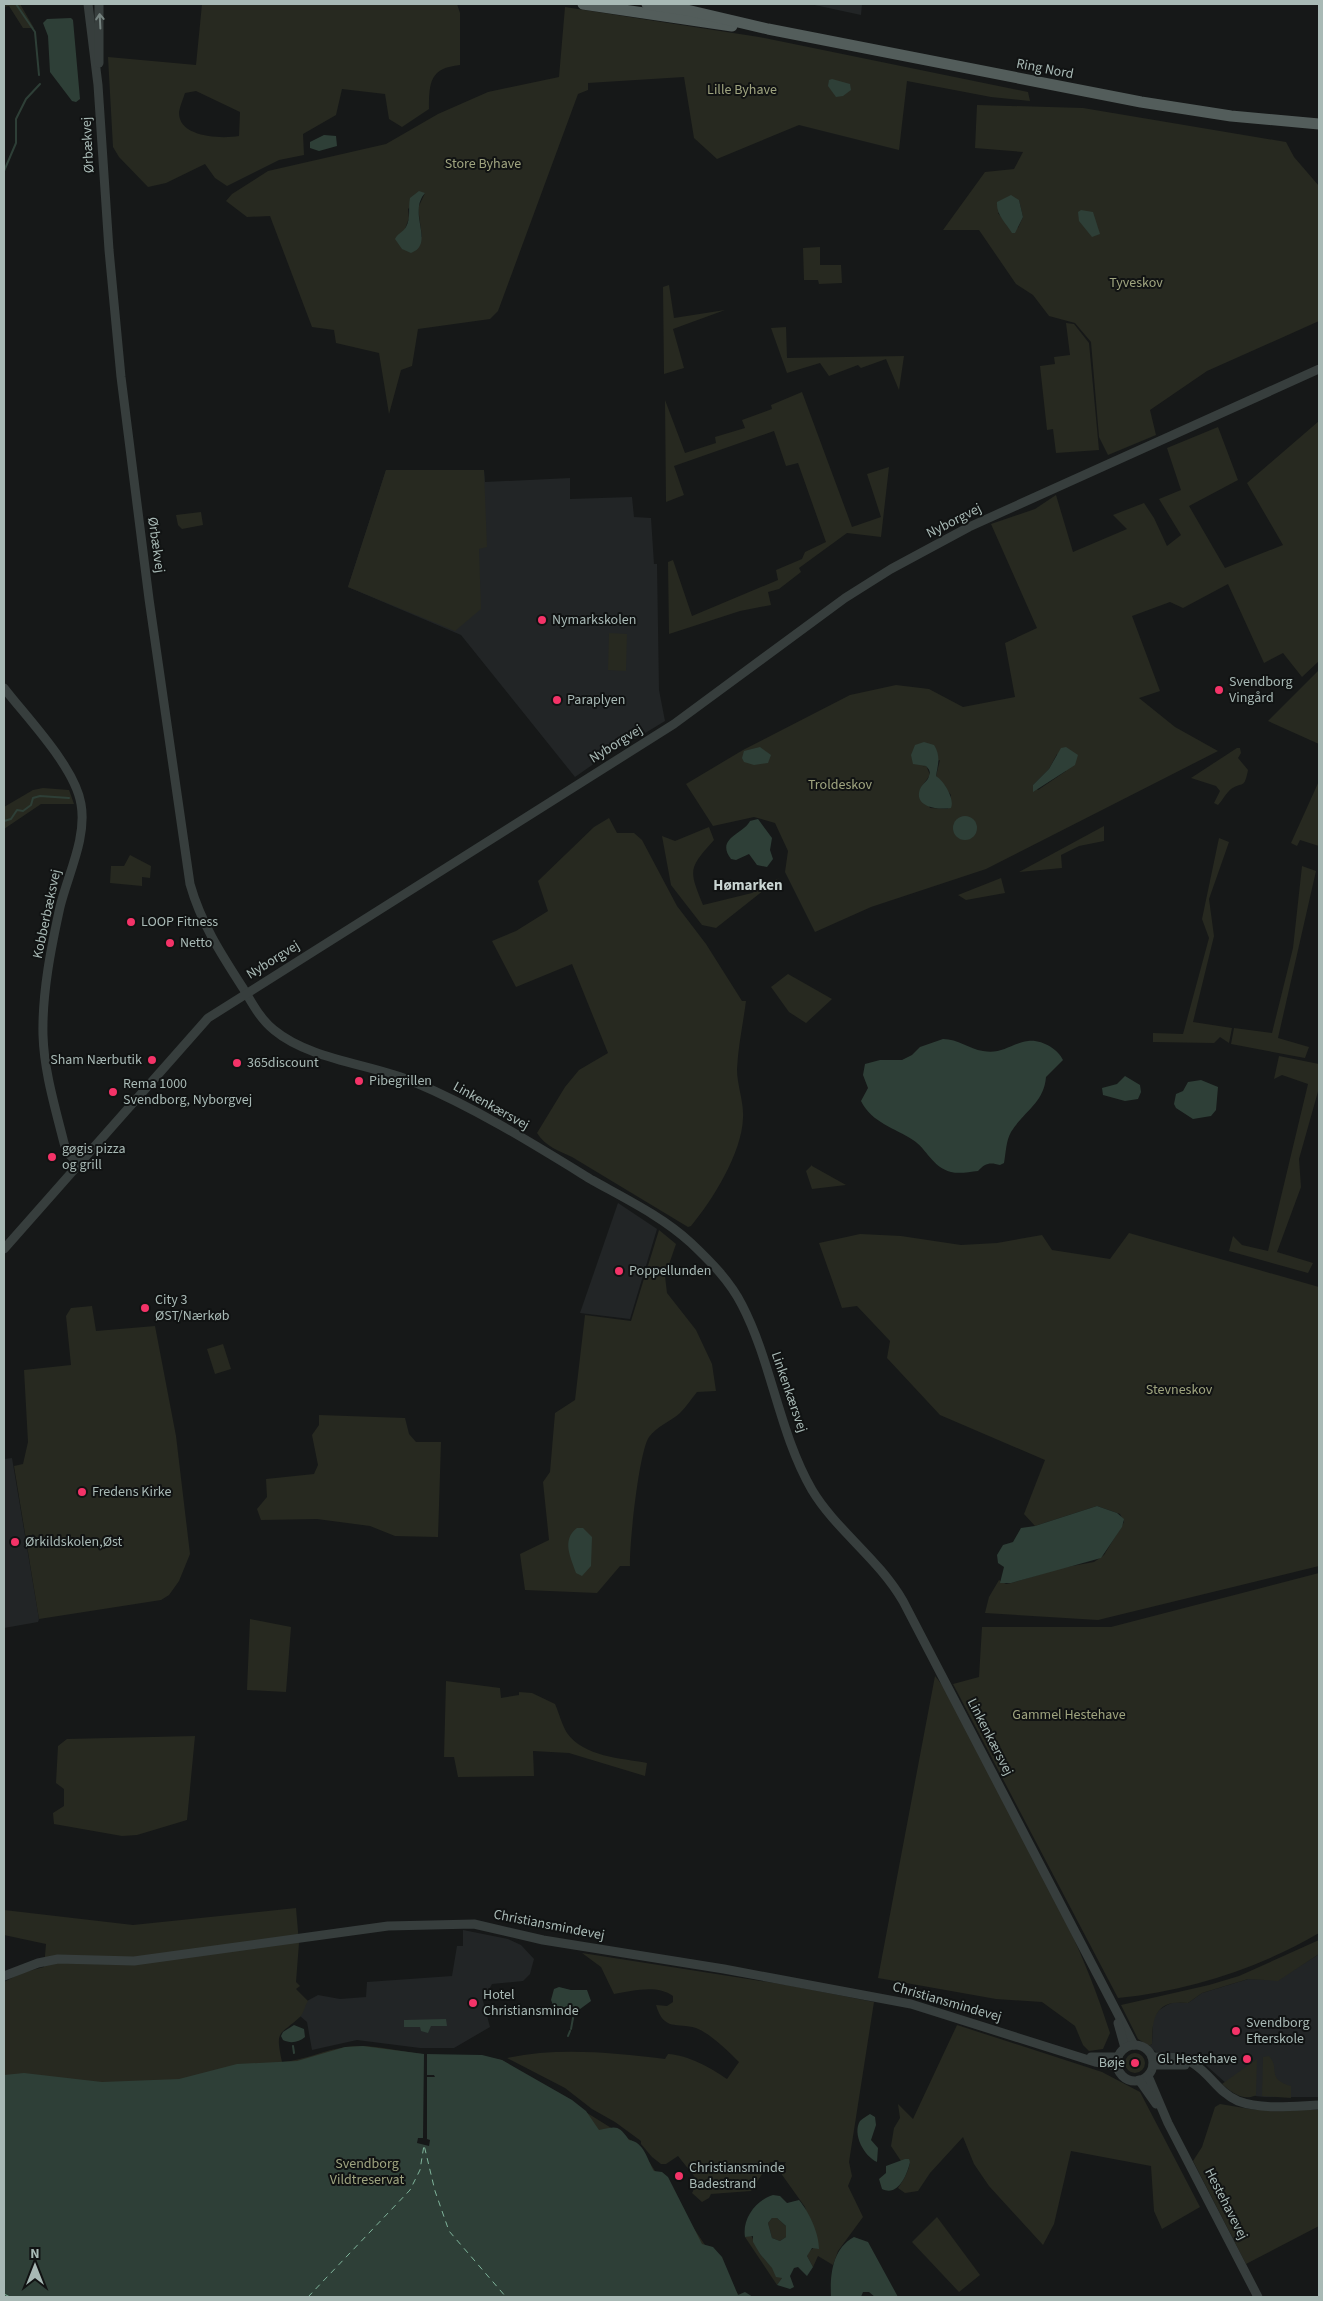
<svg xmlns="http://www.w3.org/2000/svg" width="1323" height="2301" font-family="'Source Sans 3',sans-serif">
  <style>
    .built { fill: #222526 }
    .green { fill: #272920; fill-rule: evenodd }
    .water { fill: #2e3f37; fill-rule: evenodd }
    .pier { fill: #161818 }
    .lines { fill: none; stroke-linecap: round; stroke-linejoin: round }
    .stream { stroke: #2e3f37; stroke-width: 2 }
    .ferry { stroke: #7fb49b; stroke-width: 1; stroke-dasharray: 6 5; stroke-linecap: butt }
    .minor { stroke: #373e3d; stroke-width: 9 }
    .major { stroke: #535d5b; stroke-width: 11 }
    .oneway { stroke: #75827f }
    .poi-dot { fill: #f43368; stroke: #111313; stroke-width: 2 }
    .labels { text-anchor: middle; dominant-baseline: central; stroke-width: 4; stroke-linejoin: round; paint-order: stroke }
    .street-label { font-size: 14px; fill: #a8b9b5; stroke: #111313 }
    .park-label { font-size: 14px; fill: #9fa47f; stroke: #111313 }
    .poi-label { font-size: 14px; fill: #a8b9b5; stroke: #111313; text-anchor: start }
    .neighbourhood-label { font-size: 15px; font-weight: bold; fill: #c9d5d2; stroke: #111313 }
  </style>
  <rect width="100%" height="100%" fill="#161818"/>
  <g class="built">
    <path d="M810,4h52l-1,11z"/>
    <path d="M386,470h98l1,12 85,-4v21l62,-2 2,20 17,1 3,46h3l2,126 6,31 -23,14 -32,17 -2,-2 -4,3 1,3 -30,21 -114,-142 -113,-48z"/>
    <path d="M618,1203l39,26 -27,90 -50,-6z"/>
    <path d="M12,1458l27,161 -1,3 -34,6v-169z"/>
    <path d="M463,1930l45,9 13,6 13,14 -4,15 -7,7 -31,3 -9,17 7,26 -36,21h-34l-63,-8 -45,10 -5,-28 -7,-6 7,-15 11,-6 22,4 26,-2 1,-15 85,-6 5,-30h6z"/>
    <path d="M1319,1954v143h-55l-26,-3 -40,-36 -42,-6 -7,-6 3,-2 1,-26 6,-8 8,-5 7,-3 14,1 14,-10 46,-14 30,1z"/>
  </g>
  <g class="green">
    <path d="M4,4h16l14,24h-11l-14,-22 -5,1z"/>
    <path d="M202,4h255l3,9v52c-30,3 -31,17 -31,44l-27,18 -13,-8 -4,-25 -43,-5 -6,26 -33,19 1,21 -25,5 -52,26 -12,-8 -10,-14 -39,19 -18,4 -29,-30 -6,-10 -5,-90 88,8zM196,91l44,21 -1,24c-17,3 -61,2 -60,-24 1,-6 4,-13 6,-19z"/>
    <path d="M565,7l194,30 269,55 2,9 -39,-4 -84,-16 -8,69 -100,-25 -82,34 -23,-21 -10,-61 -96,6v7l-10,4 -80,217 -8,8 -72,10 -6,37 -11,4 -12,44 -10,-61 -43,-10 -2,-13 -22,-3 -42,-111 -23,1 -21,-16 6,-7 36,-23 118,-27 52,-30 50,-22 71,-15zM425,193l-7,15 4,29 -17,-8 4,-11 -1,-9z"/>
    <path d="M977,105l106,3 203,34 8,15 25,29v135l-112,50 -57,39 6,25 -48,20 -9,-18 -8,-95 -16,-19 -26,-7 -16,-21 -17,-11 -37,-54h-36l42,-58 29,-3 9,-17 -48,-4zM1019,200l4,17 -5,11 -12,-5 -8,-10z"/>
    <path d="M820,247v18h21l1,18 -23,1 -1,-4h-14l-1,-32z"/>
    <path d="M669,285l5,33 51,-8 -52,19 11,39 -20,6 -1,-87z"/>
    <path d="M1066,323l8,1 15,19 10,107 -43,3 -3,-24 -6,1 -7,-64 15,-2 -1,-7 16,-2z"/>
    <path d="M786,327l1,31 117,-2 -5,34 -13,-31 -25,9 -3,-3 -29,11 -9,-13 -33,10 -16,-45z"/>
    <path d="M802,392l50,135 29,-10 -14,-43 22,-7 -8,70 -34,-4 -48,35 2,4 -22,17 -11,3 3,13 -31,6 -71,23 -1,-72 5,-2 19,56 86,-36 -2,-10 26,-11 3,-7 21,-10 -28,-79 -12,3 -12,-35 -100,35 10,29 -18,7 -1,-102 20,53 31,-10 -1,-6 30,-9 -3,-8 30,-11 -1,-4z"/>
    <path d="M1319,421v240l-17,16 -19,-24 -19,10 -36,-79 -45,24 -13,-6 -38,14 28,75 -21,7 36,29 43,24 -232,118 -115,38 -56,25 -30,-60 3,-21 -13,-28 -21,-6 -41,9 -27,-42 57,-34 107,-55 46,-10 33,4 34,18 52,-10 -10,-54 32,-15 -46,-104 44,-15 21,-14 17,57 54,-23 -14,-14 31,-12 10,15 13,28 14,-11 -22,-36 22,-9 -14,-42 51,-21 20,53 -49,26 36,62 58,-23 -36,-62zM1057,754l9,17 -28,19 -5,-5 16,-16zM940,760l-4,16 15,19 -3,14 -18,-1 -10,-19 10,-14 -4,-10 -4,2z"/>
    <path d="M386,470h98l3,77 -8,2 2,60 -26,22 -107,-44z"/>
    <path d="M201,512l2,13 -21,4 -4,-4 -2,-10z"/>
    <path d="M609,633l18,1 -1,37 -18,-1z"/>
    <path d="M1319,670v74l-51,-23z"/>
    <path d="M1237,748h3l1,5 -3,5 10,12c-4,20 -5,11 -17,19 -5,4 -9,12 -13,16l-4,-2 6,-12 -4,-5 -25,-8z"/>
    <path d="M1319,781v65l-19,-6 -3,6 -6,-3z"/>
    <path d="M43,788l26,2 5,14h-33l-37,25v-22l29,-17z"/>
    <path d="M609,818l8,15h17l8,7 35,66 29,38 36,57h4c-3,23 -8,46 -9,68 0,17 7,32 6,49 -1,35 -31,83 -52,108l-3,1 -116,-70c-13,-6 -27,-11 -35,-24l28,-46 14,-17 29,-17 -36,-89 -56,23 -24,-46 24,-10 32,-20 -10,-30 56,-54z"/>
    <path d="M1104,826v15l-25,5 -18,9 1,13 -43,4z"/>
    <path d="M709,827l5,13c-25,28 -26,29 -11,65l49,-12 27,-15 -63,50 -14,-3 -31,-40 -9,-49 13,5z"/>
    <path d="M1219,838l10,4 -20,57 5,37 -21,86 39,6 -3,15 -9,-6 -6,6 -61,-1v-9l30,1 26,-96 -7,-19z"/>
    <path d="M130,855l21,11 -1,12 -8,-1v9l-32,-3 1,-17h13z"/>
    <path d="M1302,866l14,5 -38,167 31,9 -4,11 -74,-14 3,-16 38,5 21,-85z"/>
    <path d="M1001,878l4,15 -39,7 -8,-5z"/>
    <path d="M788,974l44,25 -26,24 -17,-11 -18,-25z"/>
    <path d="M1279,1056l40,8v24l-20,71 2,28 -24,65 36,11 -5,10 -79,-22 4,-15 9,9 26,6 40,-167 -26,-9 -8,4z"/>
    <path d="M812,1165v1l34,19 -34,4 -6,-18z"/>
    <path d="M659,1230l17,14 -11,32 2,17 29,37 16,34 4,27 -19,1c-6,7 -11,15 -17,21 -9,8 -24,14 -31,24 -10,14 -20,109 -19,129h-10l-23,27 -72,-3 -5,-36 29,-14 -6,-58 7,-10 5,-59 20,-13 10,-85 46,6z"/>
    <path d="M1129,1233l190,54v279l-221,54 -113,-7 4,-16 10,-17 7,4 5,-1 50,-15 33,-6 10,-7 20,-33 -4,-8 -23,-8 -62,20 -11,-12 21,-54 -105,-45 -53,-57 3,-17 -33,-35 -15,2 -23,-65 41,-9 41,2 60,9 36,-2 45,-8 10,15 58,9z"/>
    <path d="M92,1306l4,25 59,-5 21,110 14,118 -11,27 -10,14 -8,5 -122,19 -25,-153 9,-2 5,-22 -4,-72 47,-5 -5,-49 5,-8z"/>
    <path d="M223,1344l8,25 -16,5 -8,-25z"/>
    <path d="M319,1415l86,3 4,16 7,8h25l-3,95 -43,-1 -25,-10 -53,-7 -56,1 -4,-11 10,-12 -1,-18 48,-5 4,-9 -6,-30 7,-10z"/>
    <path d="M1319,1573v360c-61,36 -131,58 -201,65l-165,-314 26,-7 3,-50h129z"/>
    <path d="M250,1619l41,8 -5,65 -39,-2z"/>
    <path d="M935,1676c16,18 34,60 46,83 49,88 99,178 129,274l-7,16 -14,2 -6,-6 -8,-19 -33,-24 -46,-3 -118,-21z"/>
    <path d="M446,1681l54,7 1,10 18,-3v-3l13,1 23,11c4,9 7,21 12,29 17,24 54,25 80,30l-2,13 -76,-23 -36,-2 1,25 -76,1 -4,-20h-10z"/>
    <path d="M195,1736l-8,84 -50,15 -15,1 -68,-12 -1,-11 11,-7v-17l-8,-6 2,-37 9,-7z"/>
    <path d="M296,1908l3,35 -3,39 4,4 -4,3 12,12c-3,4 -4,11 -7,15 -22,21 -26,12 -19,46 23,-2 42,-12 64,-15 24,-4 51,4 76,7 27,2 53,0 80,6l135,84 103,153h-736v-315l17,-9 23,-6 2,-23 -42,-9v-25l129,15z"/>
    <path d="M1319,1940v14l-41,27 -30,-2 -46,14 -14,10c-32,-4 -36,14 -36,41l-3,2 -11,-7 -17,-34 88,-20 30,-9z"/>
    <path d="M582,1953l205,32 87,17 -25,160 3,14 -4,10 15,31 -25,34 -5,14 -15,-9 -5,11 -6,-11 1,-4 7,-5 -10,-40 -25,-35 6,-10h-16l-19,29 -40,3 -2,4 -7,4 -10,-9 6,-12 -20,-25 -12,8h-5l-9,-7 -11,-13v-3l-26,-19 -23,-13 -27,-21 -58,-30c53,-11 105,-5 158,1l3,-5c20,1 43,14 59,25l12,-17c-11,-11 -28,-28 -43,-34 -19,-6 -32,4 -40,-23l11,1 6,-4v-6c-16,-12 -41,-5 -59,-2l-13,-27z"/>
    <path d="M957,2025l145,47 38,20 60,115 -38,22 -8,-18 -3,-45 -80,-15 -17,73 -11,21 -54,-59 -15,-22 -11,-27 -33,36 -12,18 -13,2 -7,-5c6,-9 11,-17 12,-27h-9l-10,-15 3,-18 6,-10 -2,-14 15,15z"/>
    <circle cx="1135" cy="2063" r="10"/>
    <path d="M1269,2056c12,13 -4,22 22,30v12l-29,-2 1,-39z"/>
    <path d="M1257,2059l-1,36c-12,7 -25,-3 -34,-11z"/>
    <path d="M1220,2104l36,6h63v116l-73,38 -53,-103 9,-14 13,-40z"/>
    <path d="M937,2217l43,58 -21,17 -47,-50z"/>
    <path d="M772,2218h5l9,8v11l-6,4 -8,-3 -4,-15z"/>
    <path d="M751,2235l9,19 22,24 -5,7 -32,-48z"/>
  </g>
  <g class="water">
    <path d="M71,18l2,2 7,79 -4,3 -4,-1 -22,-29 -2,-36 -5,-13 4,-4z"/>
    <path d="M832,79l18,5 1,6 -8,6 -7,1 -8,-11 1,-6z"/>
    <path d="M324,135l12,1 1,10 -18,5 -9,-3v-6z"/>
    <path d="M419,191l6,2c-18,20 11,51 -14,60l-9,-4 -7,-10c3,-6 8,-7 11,-12 5,-8 2,-20 4,-29z"/>
    <path d="M1011,195l8,5 4,17 -8,16h-3c-6,-10 -16,-18 -15,-31z"/>
    <path d="M1081,210l12,2 7,22 -8,3 -13,-16 -1,-9z"/>
    <path d="M924,742l10,3c7,11 4,19 2,31 8,5 19,23 15,32 -11,2 -38,0 -31,-19 2,-5 8,-8 9,-13 2,-4 0,-7 -3,-10l-13,-2 -2,-9 4,-10z"/>
    <path d="M760,747l11,8 -3,8 -14,2 -10,-3 -2,-4 2,-7z"/>
    <path d="M1066,747l12,8 -3,10 -42,27v-7l16,-16 12,-21z"/>
    <circle cx="965" cy="828" r="12"/>
    <path d="M758,819l14,19 -2,12 3,9 -6,8 -10,-2 -8,-11 -13,6 -5,-1c-16,-21 13,-25 19,-38z"/>
    <path d="M943,1039c15,0 26,10 40,12 18,4 29,-8 45,-10 13,-2 30,8 35,19l-17,17c-2,26 -22,34 -35,55 -5,9 -5,20 -7,31l-4,2c-10,-3 -15,-2 -22,6 -9,1 -19,3 -27,1 -19,-5 -24,-23 -38,-32 -18,-12 -41,-17 -52,-39l7,-13 -5,-13 2,-11 15,-4h22l10,-5 8,-8z"/>
    <path d="M1125,1076l15,9 1,7 -3,7 -13,2 -22,-6 -1,-7 15,-4z"/>
    <path d="M1201,1080l17,7 -2,23 -5,6 -18,3 -17,-11 -2,-4 2,-10 7,-3 5,-9z"/>
    <path d="M1097,1506l20,7 7,6 -2,8 -21,31 -90,25h-11l4,-16 -6,-4 -1,-8 6,-10 10,-3 8,-14 14,-2z"/>
    <path d="M577,1528h6l9,9 -1,29 -9,10 -6,-3c-5,-15 -15,-33 1,-45z"/>
    <path d="M559,1987l12,3h16l4,11 -15,11 -18,-3 -5,-4 -2,-5 3,-11z"/>
    <path d="M446,2019l1,7h-16l-3,7 -7,-2 -1,-4h-16v-7z"/>
    <path d="M294,2025l10,4 1,8c-6,5 -14,7 -22,3l-2,-4 2,-4z"/>
    <path d="M363,2046l61,8 58,1 20,5 70,40 14,11 13,19c17,-3 19,-6 30,10 15,2 18,19 25,31l8,1 6,5 34,67 11,3 9,10 16,38 7,-3 8,5h-749v-222l20,-2 78,9 77,-3 58,-15 60,-3 48,-14z"/>
    <path d="M870,2114l5,3 1,8 -5,15 7,8 -1,14c-13,-6 -25,-28 -17,-41 3,-3 7,-5 10,-7z"/>
    <path d="M905,2159h4l1,3c-3,13 -12,35 -28,27l-3,-10 7,-6v-7z"/>
    <path d="M773,2195l7,1 7,7 12,-3c10,12 20,33 20,49l-7,-1 -5,8 6,11 -6,9 -9,-9 -4,1 -4,8 4,11 -4,2 -13,-4 5,-7 -6,-1 -4,-9 -12,-14 -7,-12v-6l-8,1c-3,-18 11,-37 28,-42zM772,2218h5l9,8v11l-6,4 -8,-3 -4,-15z"/>
    <path d="M854,2237l14,5 30,55h-23l-6,-5h-6l-2,5h-30c-1,-22 1,-48 23,-60z"/>
  </g>
  <path class="pier" d="M424,2054h3v21h7l1,2h-8v62l3,1 -1,6 -12,-3 1,-5h5z"/>
  <g class="lines">
    <g class="stream">
      <path d="M16,4l19,28 4,43"/>
      <path d="M4,171l12,-28v-24l10,-20 14,-15"/>
      <path d="M4,821l7,-2 6,-9 6,1 8,-6 2,-7 7,-2 29,2"/>
      <path d="M571,2029l2,-11"/>
      <path d="M568,2036l2,-5"/>
      <path d="M293,2046l1,7"/>
    </g>
    <g class="ferry">
      <path d="M4,2294l6,3"/>
      <path d="M308,2297l102,-107 10,-20 4,-25 11,46 14,40 57,66"/>
    </g>
    <g class="minor">
      <path d="M88,4l10,81 11,165 12,127 28,222 41,285c11,39 31,70 53,104 9,15 17,31 31,42 36,30 97,34 140,52 62,26 121,63 178,98 34,19 71,37 99,63 19,18 39,38 51,62 30,58 37,128 70,185 24,40 66,68 91,111l231,444"/>
      <path d="M99,63v-59"/>
      <path d="M4,688c23,30 71,79 77,116 6,34 -13,70 -21,103 -9,41 -18,86 -17,128 1,36 12,72 21,108l3,9 12,12"/>
      <path d="M4,1249l204,-231 466,-294 171,-126 46,-29 78,-42 350,-158"/>
      <path d="M4,1976l34,-13 20,-4 76,2 254,-35 86,-2 69,16 181,29 187,35 184,58 23,4"/>
      <path d="M1118,2023l7,25"/>
      <circle cx="1135" cy="2063" r="18"/>
      <path d="M1091,2057h27"/>
      <path d="M1152,2057c14,0 30,-1 42,7 17,11 25,29 44,37 24,9 56,5 81,4"/>
      <path d="M1153,2065h32"/>
      <path d="M1148,2076l20,47 90,174"/>
      <path d="M1139,2080l17,24"/>
    </g>
    <g class="major">
      <path d="M583,4l149,22"/>
      <path d="M647,4l40,6 81,19 373,73 90,14 88,8"/>
    </g>
  </g>
  <defs><path id="oneway-shaft" d="M-6 0H5M1.5-3L5.5 0L1.5 3" fill="none" stroke-width="1.6" stroke-linecap="round" stroke-linejoin="round" transform="scale(1.25)"/></defs>
  <use class="oneway" href="#oneway-shaft" transform="translate(100 21) rotate(-93)"/>
  <g class="poi-dot">
    <circle cx="542" cy="620" r="5"/>
    <circle cx="1219" cy="690" r="5"/>
    <circle cx="557" cy="700" r="5"/>
    <circle cx="131" cy="922" r="5"/>
    <circle cx="170" cy="943" r="5"/>
    <circle cx="152" cy="1060" r="5"/>
    <circle cx="237" cy="1063" r="5"/>
    <circle cx="359" cy="1081" r="5"/>
    <circle cx="113" cy="1092" r="5"/>
    <circle cx="52" cy="1157" r="5"/>
    <circle cx="619" cy="1271" r="5"/>
    <circle cx="145" cy="1308" r="5"/>
    <circle cx="82" cy="1492" r="5"/>
    <circle cx="15" cy="1542" r="5"/>
    <circle cx="473" cy="2003" r="5"/>
    <circle cx="1236" cy="2031" r="5"/>
    <circle cx="1247" cy="2059" r="5"/>
    <circle cx="1135" cy="2063" r="5"/>
    <circle cx="679" cy="2176" r="5"/>
  </g>
  <g class="labels">
    <g class="street-label">
      <text transform="translate(1045 69) rotate(11)">Ring Nord</text>
      <text transform="translate(88 145) rotate(-93)">Ørbækvej</text>
      <text transform="translate(954 521) rotate(-27)">Nyborgvej</text>
      <text transform="translate(156 545) rotate(82)">Ørbækvej</text>
      <text transform="translate(616 744) rotate(-32)">Nyborgvej</text>
      <text transform="translate(47 914) rotate(-78)">Kobberbæksvej</text>
      <text transform="translate(273 960) rotate(-32)">Nyborgvej</text>
      <text transform="translate(491 1106) rotate(29)">Linkenkærsvej</text>
      <text transform="translate(789 1392) rotate(71)">Linkenkærsvej</text>
      <text transform="translate(990 1737) rotate(63)">Linkenkærsvej</text>
      <text transform="translate(549 1925) rotate(11)">Christiansmindevej</text>
      <text transform="translate(947 2002) rotate(16)">Christiansmindevej</text>
      <text transform="translate(1226 2204) rotate(63)">Hestehavevej</text>
    </g>
    <g class="park-label">
      <text x="742" y="90">Lille Byhave</text>
      <text x="483" y="164">Store Byhave</text>
      <text x="1136" y="283">Tyveskov</text>
      <text x="840" y="785">Troldeskov</text>
      <text x="1179" y="1390">Stevneskov</text>
      <text x="1069" y="1715">Gammel Hestehave</text>
      <text x="367" y="2164">Svendborg<tspan x="367" dy="16">Vildtreservat</tspan></text>
    </g>
    <g class="poi-label">
      <text x="552" y="620">Nymarkskolen</text>
      <text x="1229" y="682">Svendborg<tspan x="1229" dy="16">Vingård</tspan></text>
      <text x="567" y="700">Paraplyen</text>
      <text x="141" y="922">LOOP Fitness</text>
      <text x="180" y="943">Netto</text>
      <text x="142" y="1060" text-anchor="end">Sham Nærbutik</text>
      <text x="247" y="1063">365discount</text>
      <text x="369" y="1081">Pibegrillen</text>
      <text x="123" y="1084">Rema 1000<tspan x="123" dy="16">Svendborg, Nyborgvej</tspan></text>
      <text x="62" y="1149">gøgis pizza<tspan x="62" dy="16">og grill</tspan></text>
      <text x="629" y="1271">Poppellunden</text>
      <text x="155" y="1300">City 3<tspan x="155" dy="16">ØST/Nærkøb</tspan></text>
      <text x="92" y="1492">Fredens Kirke</text>
      <text x="25" y="1542">Ørkildskolen,Øst</text>
      <text x="483" y="1995">Hotel<tspan x="483" dy="16">Christiansminde</tspan></text>
      <text x="1246" y="2023">Svendborg<tspan x="1246" dy="16">Efterskole</tspan></text>
      <text x="1237" y="2059" text-anchor="end">Gl. Hestehave</text>
      <text x="1125" y="2063" text-anchor="end">Bøje</text>
      <text x="689" y="2168">Christiansminde<tspan x="689" dy="16">Badestrand</tspan></text>
    </g>
    <g class="neighbourhood-label">
      <text x="748" y="885">Hømarken</text>
    </g>
  </g>
  <rect width="1323" height="2301" fill="none" stroke="#a8b9b5" stroke-width="10"/>
  <g transform="translate(35 2266)" stroke="#111313" stroke-width="4" paint-order="stroke">
  <path d="M0-4L9 19L0 12L-9 19Z" fill="#a8b9b5"/>
  <text y="-8" font-size="14" font-weight="bold" text-anchor="middle" fill="#a8b9b5">N</text>
  </g>
</svg>
